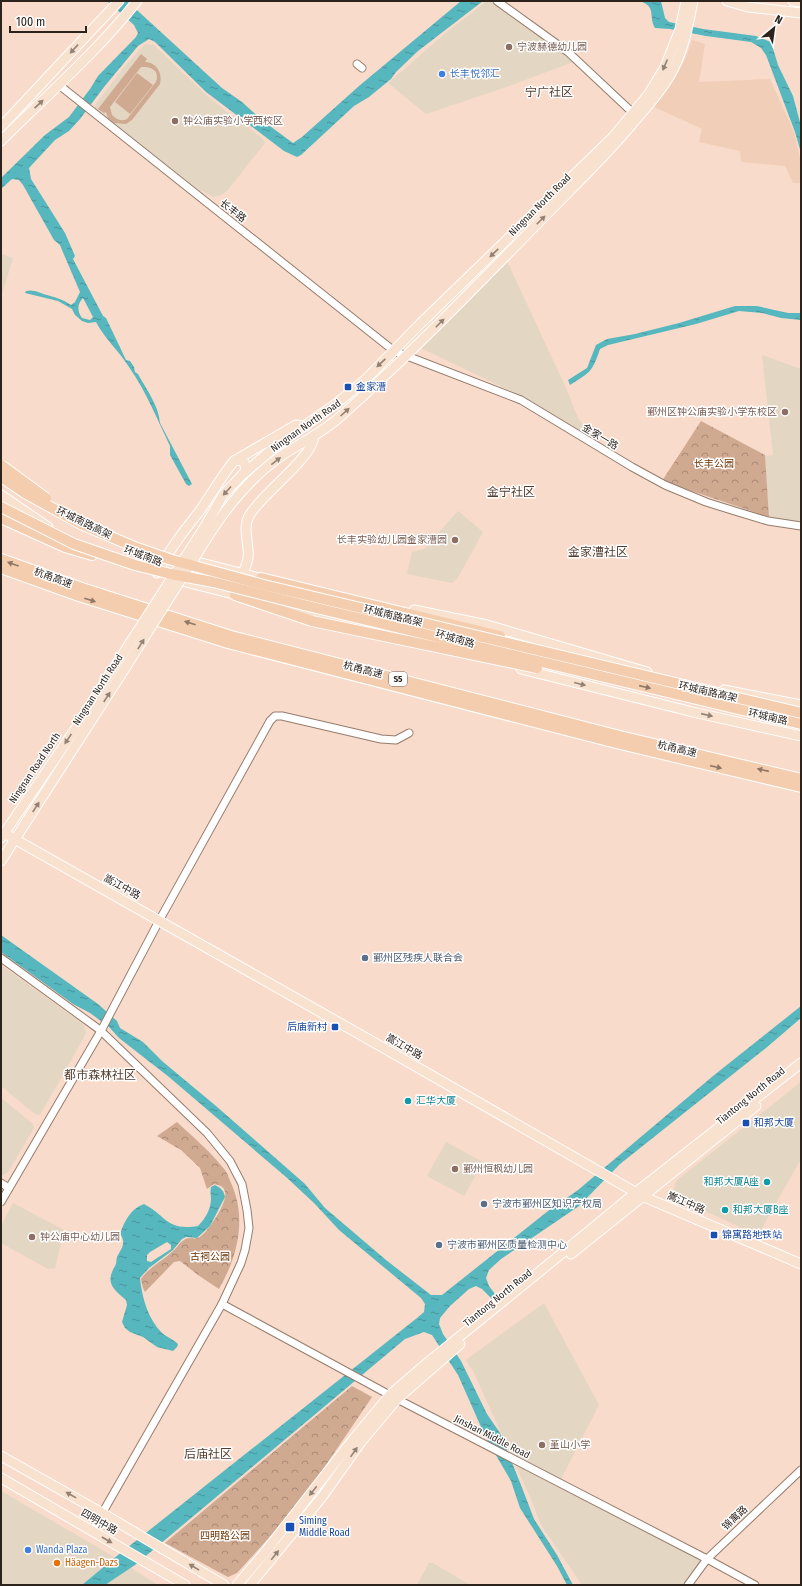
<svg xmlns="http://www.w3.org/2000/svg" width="802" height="1586" font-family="'Fira Sans Condensed','Noto Sans SC',sans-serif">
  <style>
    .commercial { fill: #e3d6c2 }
    .built { fill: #f0ceb8 }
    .education { fill: #e3d6c3 }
    .park { fill: url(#park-crowns) }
    .garden { fill: #d0a991; fill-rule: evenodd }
    .water { fill: url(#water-ripples); fill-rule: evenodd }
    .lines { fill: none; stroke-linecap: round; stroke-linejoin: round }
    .minor-casing { stroke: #967c6c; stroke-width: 9 }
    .major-casing { stroke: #fff; stroke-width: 11 }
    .highway-casing { stroke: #fff; stroke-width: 12 }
    .minor { stroke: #fff; stroke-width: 7 }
    .major { stroke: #f8e1ce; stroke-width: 9 }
    .highway { stroke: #f4cdae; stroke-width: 10 }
    .major-bridge-casing { stroke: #fff; stroke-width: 11; stroke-linecap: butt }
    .highway-bridge-casing { stroke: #fff; stroke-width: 12; stroke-linecap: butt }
    .major-bridge { stroke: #f8e1ce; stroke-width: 9 }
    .highway-bridge { stroke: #f4cdae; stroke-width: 10 }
    .oneway { fill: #928276 }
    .oneway2 { fill: #907866 }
    .education-dot { fill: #8d6e63; stroke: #fff; stroke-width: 1.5 }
    .shop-dot { fill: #3f7fe0; stroke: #fff; stroke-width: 1.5 }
    .transit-dot { fill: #1a4fb4; stroke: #fff; stroke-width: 1.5 }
    .service-dot { fill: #5c6f8a; stroke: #fff; stroke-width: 1.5 }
    .culture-dot { fill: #0f9aa8; stroke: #fff; stroke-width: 1.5 }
    .food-dot { fill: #e8710a; stroke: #fff; stroke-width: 1.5 }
    .labels { text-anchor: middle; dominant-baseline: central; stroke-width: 3; stroke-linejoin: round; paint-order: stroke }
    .shield { fill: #fff; stroke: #6c6561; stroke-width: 1 }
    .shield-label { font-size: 9px; font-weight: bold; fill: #2d231d }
    .education-label { font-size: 10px; fill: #785e54; stroke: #fff; text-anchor: start }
    .shop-label { font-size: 10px; fill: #366cbe; stroke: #fff; text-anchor: start }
    .street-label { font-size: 10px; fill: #2d231d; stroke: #fff }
    .transit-label { font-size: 10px; fill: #164399; stroke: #fff; text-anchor: start }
    .park-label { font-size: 10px; fill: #6b3202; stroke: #fff }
    .service-label { font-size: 10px; fill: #4e5e75; stroke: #fff; text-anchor: start }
    .culture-label { font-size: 10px; fill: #0d838f; stroke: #fff; text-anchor: start }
    .food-label { font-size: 10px; fill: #c56008; stroke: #fff; text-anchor: start }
    .quarter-label { font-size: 12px; fill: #533c2e; stroke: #fff }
  </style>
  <defs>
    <pattern id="park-crowns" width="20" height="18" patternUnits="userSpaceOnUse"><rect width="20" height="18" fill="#d0a991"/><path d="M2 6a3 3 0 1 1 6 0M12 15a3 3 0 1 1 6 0" fill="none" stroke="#a98976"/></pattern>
    <pattern id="water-ripples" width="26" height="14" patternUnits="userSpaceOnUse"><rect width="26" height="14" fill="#57b7be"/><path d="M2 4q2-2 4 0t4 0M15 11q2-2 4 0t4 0" fill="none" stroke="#48949a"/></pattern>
  </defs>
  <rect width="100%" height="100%" fill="#f8dbca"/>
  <g class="commercial">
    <path d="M447,32l65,53 -86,29 -38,-31z"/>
    <path d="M506,259l60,129 12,30 19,24 -76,-46 -100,-48z"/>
    <path d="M1,965l82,59 3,9 -3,6 -43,76 -5,-1 -34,-28z"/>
    <path d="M801,1082v77l-43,76 -80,-36 -5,-7 3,-11z"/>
    <path d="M1,1098l32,26 1,4 -26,44 -5,3h-2z"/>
    <path d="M1,1491l108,63 49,31h-157z"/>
    <path d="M429,1563h4l37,22h-53z"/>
  </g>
  <path class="built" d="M692,40l13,4 -6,38 71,-3 24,53 7,30v21h-8l-8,-17 -44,-4 -1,-11 -41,-9 3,-13 -50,-23 32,-44z"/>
  <g class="education">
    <path d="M487,1h3l83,61 -61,23 -65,-53z"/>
    <path d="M145,44l9,1 50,48 23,19 34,25 4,6 -38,48 -6,4 -8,2 -16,-9 -102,-79v-4l29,-38z"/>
    <path d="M1,254l12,4 -12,39z"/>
    <path d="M762,355l39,14v154l-32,-6 -4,-62 2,1 6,-1z"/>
    <path d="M458,511l25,21 -26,47 -5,4 -45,-9 5,-22 12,-3z"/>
    <path d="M446,1142l37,20 -19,34 -37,-20z"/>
    <path d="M13,1203l51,27 -9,38 -7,1 -47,-26v-17z"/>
    <path d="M544,1303l55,102 -41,80 145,75 -19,25h-102l-41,-60 -10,-26 -57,-126 -8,-13z"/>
  </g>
  <g class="park">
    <path d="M701,421l64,34 4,62 -107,-36z"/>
    <path d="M177,1122c16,15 34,30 48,48 3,4 4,9 6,13 16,35 7,73 -12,106l-21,-14 -18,-14 -6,1 -29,30 -2,-4 -2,-9c8,-12 22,-18 32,-28 4,-3 6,-8 11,-11 5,-4 12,1 17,-4 8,-6 27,-34 24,-44 -1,-6 -6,-7 -11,-8l-7,5 -7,-21 -19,-18 -24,-14z"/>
    <path d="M352,1386l20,11 -61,90 -35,43 -39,43 -9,4 -63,-34z"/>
  </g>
  <g class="garden">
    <path d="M141,54l6,5 -2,3c11,0 18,11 15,22l-28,36 -6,4 -12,-1 -6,-5 -2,-6 -2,1 -6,-4zM141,67c11,-1 19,4 15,15l-29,37c-6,3 -11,0 -15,-4l-2,-8z"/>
    <path d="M137,73l16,12 -23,29 -15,-12z"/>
  </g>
  <g class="water">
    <path d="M107,1h20l95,87 20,14 21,19 30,22 9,-6 57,-51 102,-85h22l-65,50 -22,21 -5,7 -22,18 -15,9 -53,49 -4,2 -13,-6 -78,-59 -51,-50 -6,-3 -11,7 -34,41 -24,32 -11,12 -14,9 -26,28 2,11 34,54 10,23 -2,3 30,57 3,2 20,42 4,1 4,6 1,5 3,2c8,15 21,32 22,49l32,61 -3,2 -3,-2 -16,-29v-9c-13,-27 -24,-55 -41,-79 -10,-16 -24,-28 -33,-45l-8,1 -6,-2 -7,-6 -3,-6 -14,-8 -33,-8 1,-2c8,-2 14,2 21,4 10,3 15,4 24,10l4,-3 5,-10 -18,-42 -2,-5 -6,-5 -31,-55 -4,-5 -7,-1 -11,10v-11l44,-43 24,-18 21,-28 8,-13 38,-39 2,-4 -4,-8zM83,298l10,19 -3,3 -8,-2c-5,-7 -5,-14 1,-20z"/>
    <path d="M640,1h21l4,17 4,4 34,7 53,7 15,6 7,23 15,31 8,30v27l-6,-21 -29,-77 -5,-7 -10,-6 -45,-6 -36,-7 -15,-1c-7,-12 2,-21 -15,-27z"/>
    <path d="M735,306h22l31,7h13v7l-20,-2 -19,-5 -23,-2 -43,13 -88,21 -8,4c-8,24 -10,23 -30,36l-2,-5 19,-12 9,-23 11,-6 28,-5 44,-11z"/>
    <path d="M1,935l97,69 19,17 3,7 23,14 19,19 54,45 89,78 20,24 61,52 45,35h11l106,-84 30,-21 135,-114 88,-70v12l-35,30 -146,116 -41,42 -78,53 -12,11 -3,8 3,8 6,8 -3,5 -10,-10 -6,-3 -7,3 -19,17 -10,12 -1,6 4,10 18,27 26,53 13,19 21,52 13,34 23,36 16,30h-6l-10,-19 -37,-58 -9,-27 -25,-43 -28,-63 -26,-40 -8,-3 -19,7 -270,226 -30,20h-23l36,-30 299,-237 7,-6 1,-8 -4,-6 -82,-68 -24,-26 -29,-27 -117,-100 -50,-39 -10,-11 -19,-14 -17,-9 -72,-52z"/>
    <path d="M215,1185c6,3 9,6 10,12l-15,29 -13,12 -11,-1 -4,2 -9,11 -24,18 -9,10c2,20 8,41 22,55 5,4 11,6 16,11l-1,3 -4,4 -16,-4 -14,-10 -13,-5 -5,-4 -3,-6 5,-17 -1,-5c-13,-11 -21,-17 -11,-34 2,-3 1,-6 2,-9 4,-8 10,-14 3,-23 4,-12 11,-26 24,-30 23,12 22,27 54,22 7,-7 12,-15 13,-26 0,-5 -1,-8 0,-13zM167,1242l4,3v4l-20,13 -4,-1v-6l3,-3z"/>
  </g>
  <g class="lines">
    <g class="minor-casing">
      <g id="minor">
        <path d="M497,1l71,51 65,61"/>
        <path d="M357,64l5,4"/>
        <path d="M59,85l335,266 127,49 111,67 33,18 41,17 32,10 30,9 33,5"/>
        <path d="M1,958l99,72 107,103 23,28 12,23 5,26 2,18 -4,22 -4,13 -19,41 -130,227"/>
        <path d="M1,1183l8,5"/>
        <path d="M1,1202l101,-173 57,-108 111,-200 5,-5h7l99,23 15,1 13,-7"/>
        <path d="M222,1304l175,95 310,160 48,26"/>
        <path d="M688,1585l19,-26 94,-89"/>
      </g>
    </g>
    <g class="major-casing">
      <g id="major">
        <path d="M727,1l21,6 53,6"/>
        <path d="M793,1l8,1"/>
        <path d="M1,127l118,-126"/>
        <path d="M1,141c46,-46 96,-89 136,-140"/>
        <path d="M242,475l4,-5 -2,-8 -5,-2 -5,1 62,-36 10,1"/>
        <path d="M1,495l47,32"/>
        <path d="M204,528l19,-33 19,-20 34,-29 61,-43 28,-23 56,-57 192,-186 35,-42 17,-28 15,-38 6,-28"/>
        <path d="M212,530c20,-30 42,-56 72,-76 20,-13 41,-23 58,-39 70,-62 135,-130 201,-197 30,-31 62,-61 90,-95 13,-15 26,-29 36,-46 14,-23 19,-50 24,-76"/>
        <path d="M186,559l81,21"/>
        <path d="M157,573c12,-23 26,-41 42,-61 12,-17 22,-35 35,-51"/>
        <path d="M174,579l67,17"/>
        <path d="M241,579c2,-7 6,-14 7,-21 2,-13 -6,-29 1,-42 13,-23 63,-57 65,-80"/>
        <path d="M269,603l53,11 73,20"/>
        <path d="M414,610l73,15 160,47"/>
        <path d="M521,669l172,43 108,24"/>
        <path d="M724,690l77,15"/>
        <path d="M4,833l364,206 274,157 159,68"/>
        <path d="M1,838l75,-110 36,-57"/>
        <path d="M1,861l119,-185"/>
        <path d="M571,1254l185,-148"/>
        <path d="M1,1456l101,57 122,72"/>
        <path d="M1,1478l184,107"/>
        <path d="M237,1585l29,-34 89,-114 35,-42 37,-32 128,-104 80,-66 166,-130"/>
        <path d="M250,1585l72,-88 39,-55 36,-43 63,-55"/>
      </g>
    </g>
    <g class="highway-casing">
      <g id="highway">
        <path d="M1,518l64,29 27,8"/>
        <path d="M1,559l81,29 149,48 389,100 181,43"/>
        <path d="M1,568l78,28 149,47 388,100 185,44"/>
        <path d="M261,578l239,58"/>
        <path d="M235,595l77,26"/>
      </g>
    </g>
    <use href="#minor" class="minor"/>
    <use href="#major" class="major"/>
    <use href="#highway" class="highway"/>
    <g class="major-bridge-casing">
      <g id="major-bridge">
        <path d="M112,671l92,-143"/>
        <path d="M120,676l92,-146"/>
      </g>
    </g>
    <g class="highway-bridge-casing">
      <g id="highway-bridge">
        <path d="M1,465l45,33"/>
        <path d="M1,477l24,16 58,32 54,23 35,12 92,25 537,128"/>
        <path d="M1,507l73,37 61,21 36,9 42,8 91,23 497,119"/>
        <path d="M312,621l225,47"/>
      </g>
    </g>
    <use href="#major-bridge" class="major-bridge"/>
    <use href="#highway-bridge" class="highway-bridge"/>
  </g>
  <defs><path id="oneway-solid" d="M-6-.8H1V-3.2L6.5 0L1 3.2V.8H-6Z"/></defs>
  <g class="oneway">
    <use href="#oneway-solid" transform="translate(74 49) rotate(133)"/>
    <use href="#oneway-solid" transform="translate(665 65) rotate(114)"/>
    <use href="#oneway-solid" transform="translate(39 104) rotate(-43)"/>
    <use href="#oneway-solid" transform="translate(541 220) rotate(-45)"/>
    <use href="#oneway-solid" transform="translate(494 253) rotate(136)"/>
    <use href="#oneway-solid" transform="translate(440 323) rotate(-45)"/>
    <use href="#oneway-solid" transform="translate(381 363) rotate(137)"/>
    <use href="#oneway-solid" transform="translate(345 412) rotate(-42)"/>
    <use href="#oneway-solid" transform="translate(276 461) rotate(-38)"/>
    <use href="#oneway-solid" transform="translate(227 491) rotate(132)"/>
    <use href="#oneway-solid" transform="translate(141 644) rotate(-58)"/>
    <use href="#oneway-solid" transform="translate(580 684) rotate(14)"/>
    <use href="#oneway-solid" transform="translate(107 697) rotate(-57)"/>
    <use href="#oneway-solid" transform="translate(707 715) rotate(13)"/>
    <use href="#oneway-solid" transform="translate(68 739) rotate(124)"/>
    <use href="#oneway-solid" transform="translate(36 807) rotate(-57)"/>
    <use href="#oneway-solid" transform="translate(354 1452) rotate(-55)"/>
    <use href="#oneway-solid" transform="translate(313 1491) rotate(128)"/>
    <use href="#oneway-solid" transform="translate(71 1495) rotate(-151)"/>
    <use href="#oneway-solid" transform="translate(107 1540) rotate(30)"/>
    <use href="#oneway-solid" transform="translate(275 1555) rotate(-51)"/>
    <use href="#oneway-solid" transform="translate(194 1567) rotate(-149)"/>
  </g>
  <g class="oneway2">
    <use href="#oneway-solid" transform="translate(13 564) rotate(-160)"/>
    <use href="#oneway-solid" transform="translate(90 600) rotate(18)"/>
    <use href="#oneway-solid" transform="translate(190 623) rotate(-162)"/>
    <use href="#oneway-solid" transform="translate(645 687) rotate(13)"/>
    <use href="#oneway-solid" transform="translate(716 767) rotate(13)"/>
    <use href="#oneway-solid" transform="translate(763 770) rotate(-167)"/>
  </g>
  <g class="education-dot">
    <circle cx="509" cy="47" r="4"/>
    <circle cx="175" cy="121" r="4"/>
    <circle cx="785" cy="412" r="4"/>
    <circle cx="455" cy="540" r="4"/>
    <circle cx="455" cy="1169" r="4"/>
    <circle cx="32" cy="1237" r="4"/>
    <circle cx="542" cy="1445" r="4"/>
  </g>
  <g class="shop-dot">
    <circle cx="442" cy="74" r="4"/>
    <circle cx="28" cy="1550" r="4"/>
  </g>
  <g class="transit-dot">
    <rect x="344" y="383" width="8" height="8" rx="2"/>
    <rect x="331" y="1023" width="8" height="8" rx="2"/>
    <rect x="742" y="1119" width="8" height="8" rx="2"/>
    <rect x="710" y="1231" width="8" height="8" rx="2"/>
    <rect x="285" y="1522" width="10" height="10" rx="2"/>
  </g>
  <g class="service-dot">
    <circle cx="365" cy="958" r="4"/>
    <circle cx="484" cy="1204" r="4"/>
    <circle cx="439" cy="1245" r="4"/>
  </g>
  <g class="culture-dot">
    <circle cx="408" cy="1101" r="4"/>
    <circle cx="767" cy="1182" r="4"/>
    <circle cx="725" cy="1210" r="4"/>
  </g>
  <circle class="food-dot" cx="57" cy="1563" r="4"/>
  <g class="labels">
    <rect class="shield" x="389" y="672" width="18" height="14" rx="3"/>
    <g class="shield-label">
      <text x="398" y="679">S5</text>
    </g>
    <g class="education-label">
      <text x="517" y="47">宁波赫德幼儿园</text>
      <text x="183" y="121">钟公庙实验小学西校区</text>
      <text x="777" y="412" text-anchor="end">鄞州区钟公庙实验小学东校区</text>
      <text x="447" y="540" text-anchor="end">长丰实验幼儿园金家漕园</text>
      <text x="463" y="1169">鄞州恒枫幼儿园</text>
      <text x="40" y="1237">钟公庙中心幼儿园</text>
      <text x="550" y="1445">堇山小学</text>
    </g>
    <g class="shop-label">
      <text x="450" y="74">长丰悦邻汇</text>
      <text x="36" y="1550">Wanda Plaza</text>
    </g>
    <g class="street-label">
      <text transform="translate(540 205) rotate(-45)">Ningnan North Road</text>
      <text transform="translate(233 211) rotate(38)">长丰路</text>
      <text transform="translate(306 426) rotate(-35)">Ningnan North Road</text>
      <text transform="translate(600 437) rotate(31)">金家一路</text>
      <text transform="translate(84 523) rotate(26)">环城南路高架</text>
      <text transform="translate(143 556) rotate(21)">环城南路</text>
      <text transform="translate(53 578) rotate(20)">杭甬高速</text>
      <text transform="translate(393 616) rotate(14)">环城南路高架</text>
      <text transform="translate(455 639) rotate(16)">环城南路</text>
      <text transform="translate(363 670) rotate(14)">杭甬高速</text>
      <text transform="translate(98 690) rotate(-57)">Ningnan North Road</text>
      <text transform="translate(708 692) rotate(13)">环城南路高架</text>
      <text transform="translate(768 717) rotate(13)">环城南路</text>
      <text transform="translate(677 749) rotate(13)">杭甬高速</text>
      <text transform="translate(35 768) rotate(-56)">Ningnan Road North</text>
      <text transform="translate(122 887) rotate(29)">嵩江中路</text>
      <text transform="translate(404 1047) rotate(30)">嵩江中路</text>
      <text transform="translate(751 1096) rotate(-39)">Tiantong North Road</text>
      <text transform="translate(686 1203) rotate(23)">嵩江中路</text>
      <text transform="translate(498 1298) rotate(-39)">Tiantong North Road</text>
      <text transform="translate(492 1437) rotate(27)">Jinshan Middle Road</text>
      <text transform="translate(735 1518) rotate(-43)">锦寓路</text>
      <text transform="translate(99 1522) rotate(30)">四明中路</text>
    </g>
    <g class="transit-label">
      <text x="356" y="387">金家漕</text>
      <text x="327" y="1027" text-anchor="end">后庙新村</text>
      <text x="754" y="1123">和邦大厦</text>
      <text x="722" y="1235">锦寓路地铁站</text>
      <text x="299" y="1521">Siming<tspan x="299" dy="12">Middle Road</tspan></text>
    </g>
    <g class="park-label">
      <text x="714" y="464">长丰公园</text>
      <text x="210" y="1257">古祠公园</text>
      <text x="225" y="1536">四明路公园</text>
    </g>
    <g class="service-label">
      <text x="373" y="958">鄞州区残疾人联合会</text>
      <text x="492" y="1204">宁波市鄞州区知识产权局</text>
      <text x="447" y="1245">宁波市鄞州区质量检测中心</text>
    </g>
    <g class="culture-label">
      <text x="416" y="1101">汇华大厦</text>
      <text x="759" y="1182" text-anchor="end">和邦大厦A座</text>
      <text x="733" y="1210">和邦大厦B座</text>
    </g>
    <g class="food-label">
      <text x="65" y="1563">Häagen-Dazs</text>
    </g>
    <g class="quarter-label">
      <text x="549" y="92">宁广社区</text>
      <text x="511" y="492">金宁社区</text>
      <text x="598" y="552">金家漕社区</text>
      <text x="100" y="1075">都市森林社区</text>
      <text x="208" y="1454">后庙社区</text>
    </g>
  </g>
  <rect width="802" height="1586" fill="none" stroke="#2d231d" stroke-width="4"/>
  <g transform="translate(774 28) rotate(29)" stroke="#ffffff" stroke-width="3" paint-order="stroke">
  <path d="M0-3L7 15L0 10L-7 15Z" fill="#2d231d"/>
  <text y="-6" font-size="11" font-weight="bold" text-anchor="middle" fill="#2d231d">N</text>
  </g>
  <path d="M10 26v6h76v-6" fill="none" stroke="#2d231d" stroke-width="2"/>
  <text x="16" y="26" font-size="12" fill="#2d231d" stroke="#ffffff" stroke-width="3" paint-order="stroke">100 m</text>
</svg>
